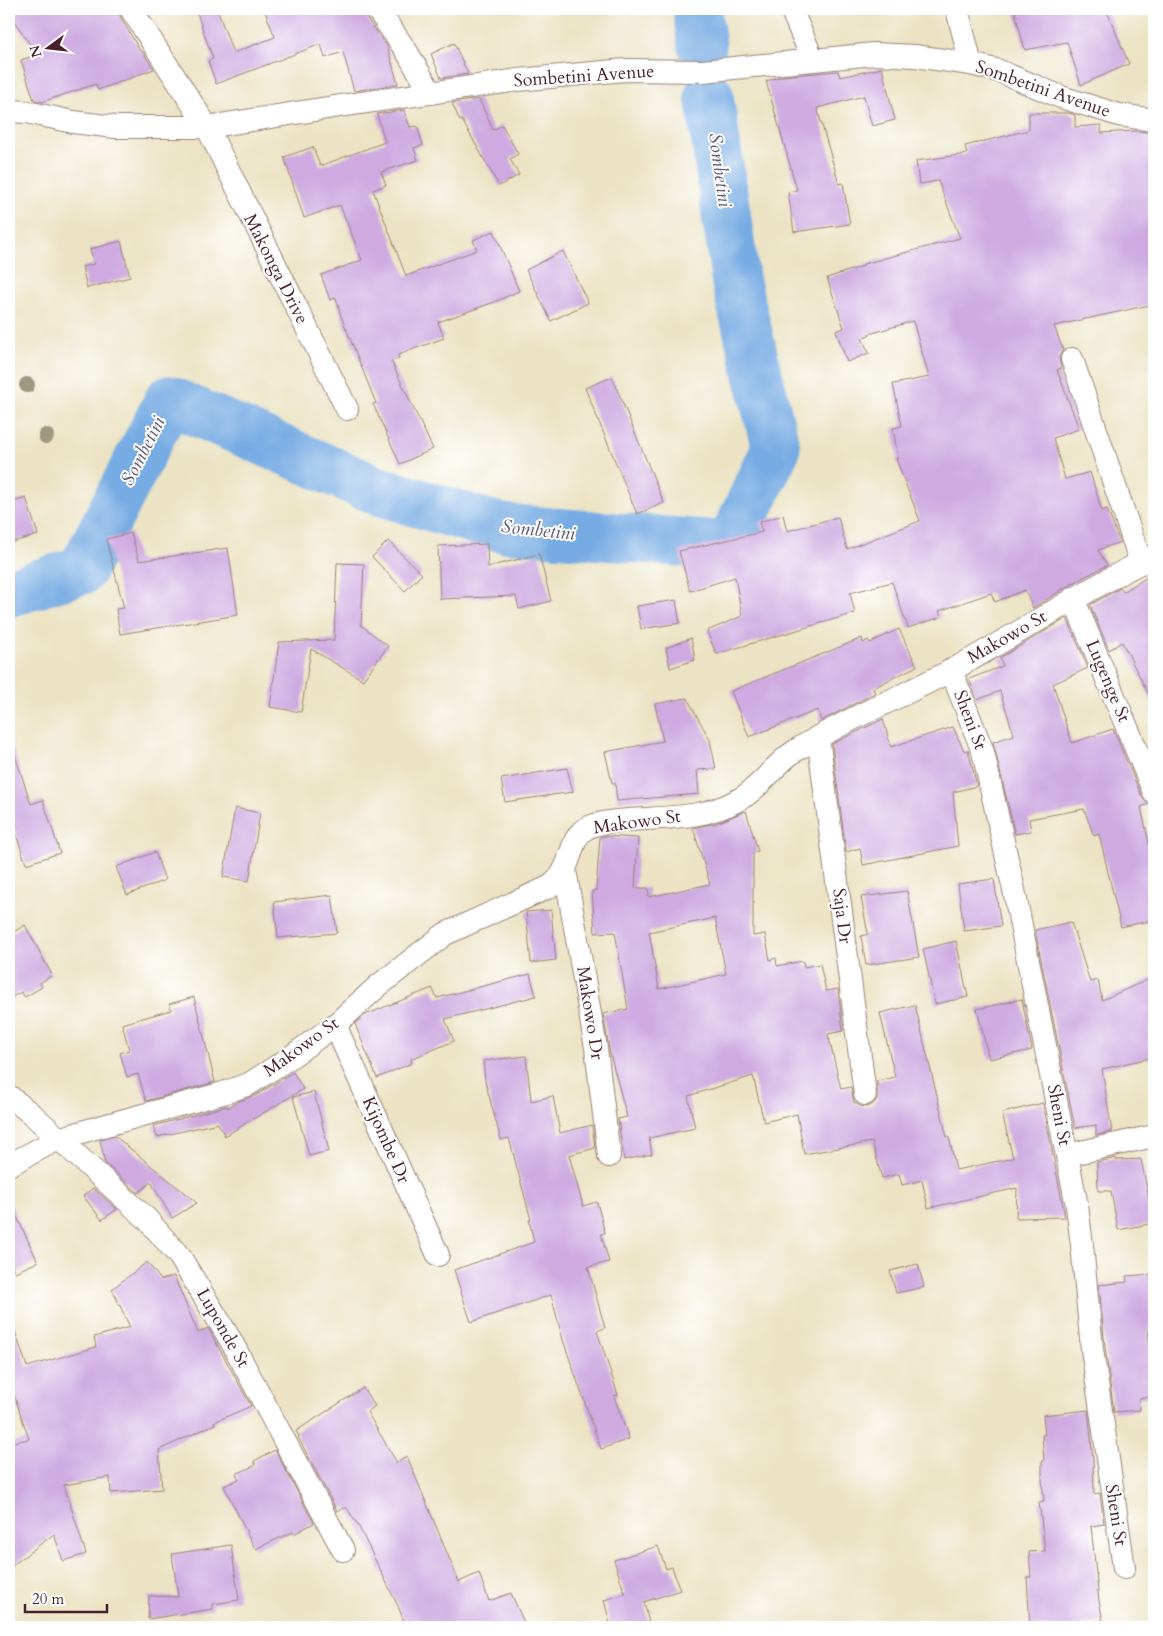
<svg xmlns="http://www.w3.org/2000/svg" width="1163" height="1636" font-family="Cardo,serif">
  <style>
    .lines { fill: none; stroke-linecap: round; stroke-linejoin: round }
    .river { stroke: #76abe3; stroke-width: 49 }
    .building { fill: #ceaae1; fill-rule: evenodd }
    .minor-casing { stroke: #9a8177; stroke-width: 24 }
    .minor { stroke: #fff; stroke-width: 22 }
    .tree { fill: #9d9880 }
    .labels { text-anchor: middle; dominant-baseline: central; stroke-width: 4; stroke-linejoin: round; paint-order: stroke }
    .street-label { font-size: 18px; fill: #4a1f2b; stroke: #fff }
    .water-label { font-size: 19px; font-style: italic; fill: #5c5775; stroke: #fff }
  </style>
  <rect width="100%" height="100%" fill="#fff"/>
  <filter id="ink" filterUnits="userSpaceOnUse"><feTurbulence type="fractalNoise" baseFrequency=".02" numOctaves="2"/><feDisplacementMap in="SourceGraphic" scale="10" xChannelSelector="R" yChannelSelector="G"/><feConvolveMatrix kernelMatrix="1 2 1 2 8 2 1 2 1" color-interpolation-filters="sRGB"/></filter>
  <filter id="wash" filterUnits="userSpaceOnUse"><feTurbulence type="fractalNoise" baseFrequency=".0096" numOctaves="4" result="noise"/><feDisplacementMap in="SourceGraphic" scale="20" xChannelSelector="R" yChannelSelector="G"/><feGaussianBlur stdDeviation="1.12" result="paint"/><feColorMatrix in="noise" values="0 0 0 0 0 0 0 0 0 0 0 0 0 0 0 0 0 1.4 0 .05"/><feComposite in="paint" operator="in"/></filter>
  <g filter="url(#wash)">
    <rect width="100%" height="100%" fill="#ebe3c3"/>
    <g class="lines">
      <g class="river">
        <path d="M697,9l5,37"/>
        <path d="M9,593l73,-23 87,-170 209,91 124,37 228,18 46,-97 -40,-166 -27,-188"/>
      </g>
    </g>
    <g id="blocks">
      <g class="building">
        <path d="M9,9h109l2,7 20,35h2l12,18 -56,21 -2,-6 -54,18 -8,-2 -13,-40 16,-5 -28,-42z"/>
        <path d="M209,9h8l16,44 42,-16 -11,-28h100l2,8 21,29 11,38 -44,7 -11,-39 -18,6 -4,-14 -105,40 -8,-23 5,-2 -16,-46z"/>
        <path d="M1014,9h92l23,55 -48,21 -14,-43 -42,8z"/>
        <path d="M454,43l14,31 -27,4 -10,-24z"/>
        <path d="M882,68l13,52 -23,6 -8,-30 -47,12 22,76 4,-1 7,41 -56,8 -6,-40 9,-2 -31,-109 17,-5 55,-5 2,6z"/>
        <path d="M479,99l14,31 9,-5 16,29 -8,5 9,16 -20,11 -37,-66 -2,1 -8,-18z"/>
        <path d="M404,110l6,17 7,-1 6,19 -9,3 4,12 -37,12 5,13 -13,5 33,86 71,-26 -4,-10 21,-9 25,60 -27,12 -54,19 6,16 -46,17 1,3 -8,3 42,88 -33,15 -27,-60 3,-1 -35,-87 -5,-18 -6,2 -9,-25 41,-15 -22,-55 -36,13 -20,-61 29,-10 7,19 65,-24 -8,-28z"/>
        <path d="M1029,113h40l6,2v12l26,-2v8l35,-2 18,2v171l-100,22 9,24 -4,7 2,11 -4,2 22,59 -26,9 12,41 25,-7 12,39 5,-2 13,33 -22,8 9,15 -39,21 -35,22 -8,-18 -30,12 -4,-9 -52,18 2,6 -33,11 -16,-46 -42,11 5,20 -139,41 -9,-23 35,-15 -7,-39 -45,14 -11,-40 83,-19 -3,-10 24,-7 4,16 51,-14 9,32 73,-28 -24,-62 2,-1 -5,-30 9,-2 -9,-42 36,-7 -16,-56 -44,13v1l-7,3 7,15 -22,9 -11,-31 8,-3 -17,-50 36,-12v-2l97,-26 -22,-57 -19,3 -3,-23 51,-7 -2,-8 64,-16z"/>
        <path d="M121,241l9,36 -43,11 -5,-21 12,-3 -4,-15z"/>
        <path d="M563,251l25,52 -37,18 -25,-51z"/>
        <path d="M612,377l52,126 -27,11 -52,-126z"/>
        <path d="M26,498l12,37 -29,8v-40z"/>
        <path d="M131,533l8,28 89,-13 10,67 -118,19 -4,-25 8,-1 -18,-69z"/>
        <path d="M388,541l34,33 -17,17 -33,-34z"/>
        <path d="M487,544l1,23 51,-13 12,47 -32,8 -3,-13 -76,3 -2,-53z"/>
        <path d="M337,563l27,1 -3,61 27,21 -25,34 -52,-31 -10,63 -31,-5 9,-65 55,-2z"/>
        <path d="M1154,573v132l-32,-63 -13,8 -19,-45 30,-17 3,4z"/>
        <path d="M676,600l4,23 -39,6 -4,-23z"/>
        <path d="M1067,618l21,50 -35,16 19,59 41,-14 29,68 4,5 3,2 -8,3 13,59v54l-33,7 -22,-93 -5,2 -10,-27 -55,10 2,12 -16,3 -22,-92 21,-7 -14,-44 -23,9 -8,-21 34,-13 -3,-8z"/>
        <path d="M899,629l18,37 -44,22 2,5 -54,28 -3,-11 -69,27 -18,-46 131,-53 1,5 5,-3 2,3z"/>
        <path d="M691,638l4,22 -25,8 -4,-20z"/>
        <path d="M687,698l23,42 6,29 -19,1 2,24 -82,7 -2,-18h-3l-7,-31 58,-11 -8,-37z"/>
        <path d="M883,719l8,28 62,-20 11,24 4,-1 9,36 -24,6 5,54 -95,19 -3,-17 -14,4 -14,-108z"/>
        <path d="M13,749l18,55 12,-4 17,53 -34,11 -17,-51v-63z"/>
        <path d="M567,768l6,24 -68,10 -4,-23z"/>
        <path d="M235,808l25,5 -11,68 -26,-4z"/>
        <path d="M746,811l12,40 -5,2v83l12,-2 5,26 6,-2 1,8 26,-5 1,6 16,-3 6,27 12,-2 5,42 -15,3 13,55 10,-2 3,15 6,4 7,1 6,-3 4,-5v-18l18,-4 -15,-64 35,-8 32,132h2l7,33 57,-12 -11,-45 41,-10 22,114 -49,1 1,-30 -89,20 -6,-28 -20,5 -3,-11 -17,4 -10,-36 -68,12 -7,-40 -33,8 -11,-46 -65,20 7,32 -46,10 3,16 -28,6 -6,-41 9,-2 -17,-63 -7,-40 25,-5 -13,-77 -20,1 -3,-42 4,-1 4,-53 5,-1 33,2 -3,50h13l1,9 61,-13 -17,-56 24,-5zM715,918l11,56 -67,15 -10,-57z"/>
        <path d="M155,852l10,28 -38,15 -11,-28z"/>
        <path d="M994,879l7,47 -37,5 -6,-47z"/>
        <path d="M907,891l12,66 -53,8 -5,-29 7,-2 -7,-37z"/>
        <path d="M332,895l5,38 -59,5 -4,-36z"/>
        <path d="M551,910l5,50 -25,3 -5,-51z"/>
        <path d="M1071,922l19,60 8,-2 4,20 52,-23v80l-52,12 10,63 -16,3v-10l-21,3 -40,-198z"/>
        <path d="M25,925l27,50 -12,8 2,4 -17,10 -4,-5 -12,7v-64z"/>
        <path d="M956,941l12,56 -33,7 -12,-55z"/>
        <path d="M530,974l6,22 -91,23 9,22 -43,18 1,4 -35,15 -22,-54 10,-9 67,-27 5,10z"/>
        <path d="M194,997l21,85 -69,19 -8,-27 -11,3 -7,-24 9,-3 -7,-26 49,-14 -2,-6z"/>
        <path d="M1022,999l10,51 -43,9 -12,-50z"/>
        <path d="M526,1056l5,45 22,-5 7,37 32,-8 3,23 -26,7 14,51 14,-4 8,31 -4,1 8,28 -21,5 17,61 -8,3 21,64 -4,1 15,43 -28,10 -38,-109 -12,-45 -80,27 -17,-52 80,-28 -5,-22h2l-22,-82 -8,2 -16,-59 -2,-20z"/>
        <path d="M293,1072l10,17 -78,47 -7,-13 -61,14 -4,-11 74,-20 1,2 9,-6 19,-7z"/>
        <path d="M314,1092l15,59 -20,5 -16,-59z"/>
        <path d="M115,1136l23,19 59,48 -25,15 -21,-36 -13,11 -33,-30 -5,-23z"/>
        <path d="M1116,1158v2l25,-1 13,64 -36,7 -7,-39h-13l-1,-29z"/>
        <path d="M93,1188l24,21 -15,11 -19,-24z"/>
        <path d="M9,1200l29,62 -23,10 -6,-13z"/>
        <path d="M147,1262l14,18 13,-4 24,57 10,-5 43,78 -37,16 1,2 -56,26 3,39 -51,4 -1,-16 -46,8 22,69 -23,7 -9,-27 -45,34v-125l20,-4 -20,-59v-54l4,-1 14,42 69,-20 -2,-10 36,-10 -18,-38z"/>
        <path d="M918,1264l6,23 -28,6 -6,-22z"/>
        <path d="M1154,1274v54h-6l5,69 -14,1 1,12 -26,2 -9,-65 -6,-62 28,-3 -1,-6z"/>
        <path d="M363,1388l12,18 -8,6 30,51 10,-7 52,126 20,-9 10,28 22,-8 15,34h-120l-8,-21 -40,-81 -12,-18 -9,4 -39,-74 1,-1 -3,-5z"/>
        <path d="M1088,1410l5,49 1,35 6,-1 4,31 -13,2 8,75 4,19 -32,7h-41l-3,-50h4l-2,-25 16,-1 -6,-49 5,-1 -2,-21v-19h2l-2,-26h3l-2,-20z"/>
        <path d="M275,1450l39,73 -20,11 -1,-2 -38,17 -31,-63 15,-7 -3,-5 20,-9 -2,-4z"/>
        <path d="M231,1545l8,55 -26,4v5l-65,10 1,-23 29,1 -6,-43z"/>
        <path d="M658,1546l8,23 6,-2 8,23 -36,12 6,25h-39l-7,-27 21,-6 -11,-34z"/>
      </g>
    </g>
  </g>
  <g filter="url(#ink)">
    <use href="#blocks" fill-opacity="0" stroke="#9a8177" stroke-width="1"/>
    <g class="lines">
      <g class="minor-casing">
        <g id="minor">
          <path d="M131,9l76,118 140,282"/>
          <path d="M377,9l30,43 24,41"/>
          <path d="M791,9l22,51"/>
          <path d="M957,9l14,55"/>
          <path d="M9,111l18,1 46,10 42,5h92l133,-21 178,-26 107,-10 78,1 171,-17 41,2 56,8 28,7 62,26 58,18 35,5"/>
          <path d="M1072,359l69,204"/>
          <path d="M1073,598l81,194"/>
          <path d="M951,670l32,82 31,138 63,316 5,39 10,104 32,219"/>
          <path d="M818,737l47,357"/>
          <path d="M565,870l31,178 13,108"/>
          <path d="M335,1025l103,230"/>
          <path d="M9,1096l25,20 113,103 33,38 50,82 113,211"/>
          <path d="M1067,1155l87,-19"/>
          <path d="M9,1165l49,-26 41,-12 124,-34 26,-9 39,-25 47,-34 43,-39 67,-52 104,-47c7,-5 12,-10 15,-17 8,-13 8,-35 23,-42 12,-6 28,-7 41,-8 38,-3 77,-1 110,-20 23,-12 36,-36 57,-49 49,-31 104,-53 155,-80 69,-37 133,-81 204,-115"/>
        </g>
      </g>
      <use href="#minor" class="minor"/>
    </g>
    <g class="tree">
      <circle cx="27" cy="385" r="8"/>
      <circle cx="46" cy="436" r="8"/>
    </g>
  </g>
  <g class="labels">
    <g class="street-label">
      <text transform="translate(584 76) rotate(-4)">Sombetini Avenue</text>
      <text transform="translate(1043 89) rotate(19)">Sombetini Avenue</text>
      <text transform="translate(276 269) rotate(63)">Makonga Drive</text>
      <text transform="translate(1007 637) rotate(-30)">Makowo St</text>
      <text transform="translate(1108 681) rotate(67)">Lugenge St</text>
      <text transform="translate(970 720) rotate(69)">Sheni St</text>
      <text transform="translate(637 822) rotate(-8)">Makowo St</text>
      <text transform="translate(842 916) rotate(83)">Saja Dr</text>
      <text transform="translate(590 1013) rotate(81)">Makowo Dr</text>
      <text transform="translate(301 1047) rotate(-36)">Makowo St</text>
      <text transform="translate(1059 1115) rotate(79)">Sheni St</text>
      <text transform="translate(386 1140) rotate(66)">Kijombe Dr</text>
      <text transform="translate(223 1328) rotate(60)">Luponde St</text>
      <text transform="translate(1116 1515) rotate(81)">Sheni St</text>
    </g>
    <g class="water-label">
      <text transform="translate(720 170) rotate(82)">Sombetini</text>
      <text transform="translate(143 451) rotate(-63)">Sombetini</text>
      <text transform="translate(538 530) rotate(6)">Sombetini</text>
    </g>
  </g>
  <rect width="1163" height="1636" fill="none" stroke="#fff" stroke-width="30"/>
  <g transform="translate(48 48) rotate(255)" stroke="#ffffff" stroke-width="4" paint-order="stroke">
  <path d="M0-4L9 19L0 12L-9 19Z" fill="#4a1f2b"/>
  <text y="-8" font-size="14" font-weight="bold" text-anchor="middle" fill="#4a1f2b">N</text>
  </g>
  <path d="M25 1604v8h82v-8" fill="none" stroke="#4a1f2b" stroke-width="2.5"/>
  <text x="32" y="1604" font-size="15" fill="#4a1f2b" stroke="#ffffff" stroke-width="4" paint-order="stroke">20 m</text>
</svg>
